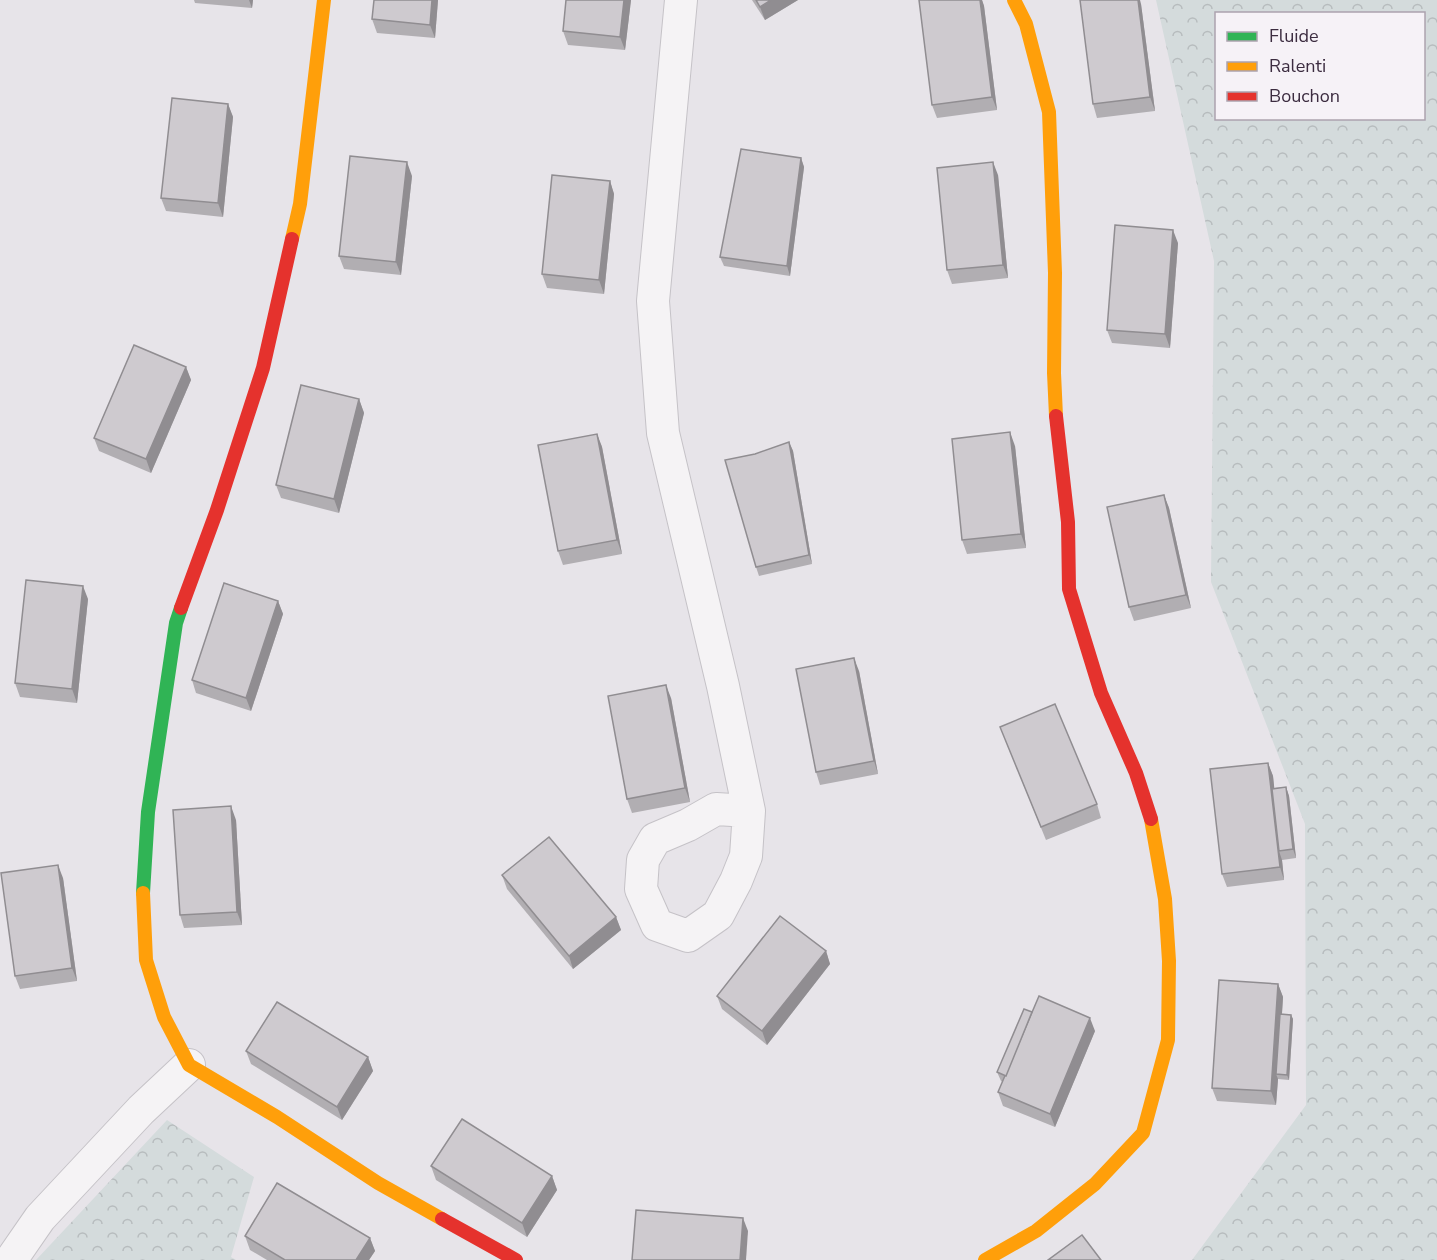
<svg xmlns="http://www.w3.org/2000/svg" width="1437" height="1260" font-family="'Nunito Sans',sans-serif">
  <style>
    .forest { fill: url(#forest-crowns); fill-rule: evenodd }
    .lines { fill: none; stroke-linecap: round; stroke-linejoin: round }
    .street-casing { stroke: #c5c2c7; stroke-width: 34 }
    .street { stroke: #f5f3f5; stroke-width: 32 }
    .fast { stroke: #30b455; stroke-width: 14 }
    .slow { stroke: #ff9f0a; stroke-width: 14 }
    .jam { stroke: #e5322d; stroke-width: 14 }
    .wall { fill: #b1aeb2 }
    .shaded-wall { fill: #908d91 }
    .building { fill: #cecacf; stroke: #908d91; stroke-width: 1.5 }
  </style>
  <defs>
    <pattern id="forest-crowns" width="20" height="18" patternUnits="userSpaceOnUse" patternTransform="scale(1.5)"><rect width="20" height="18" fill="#d4dbdc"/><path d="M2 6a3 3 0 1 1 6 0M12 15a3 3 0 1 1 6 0" fill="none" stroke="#b7bcbe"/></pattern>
  </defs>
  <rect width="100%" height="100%" fill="#e7e4e9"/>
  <g class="forest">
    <path d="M1156,0h281v1260h-245l114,-155 -1,-281 -94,-242 3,-321zM1216,14h208v104h-208z"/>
    <path d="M167,1120l87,57 -23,80 5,3h-200z"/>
  </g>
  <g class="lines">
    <g class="street-casing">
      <g id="street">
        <path d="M681,0l-28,301 10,132 60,253 26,125 -3,45 -10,25 -18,34 -30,21 -31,-11 -16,-36 2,-29 12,-21 33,-14 28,-16 33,2"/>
        <path d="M11,1260l29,-42 101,-108 48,-45"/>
      </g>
    </g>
    <use href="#street" class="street"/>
    <path class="fast" d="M143,893l5,-81 28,-189 5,-15"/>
    <g class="slow">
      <path d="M1014,0l12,24 23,88 6,161 -1,100 2,43"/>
      <path d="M292,239l8,-35 24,-204"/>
      <path d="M143,893l3,67 18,57 25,48 88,52 101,66 64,36"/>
      <path d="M985,1260l51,-29 59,-47 48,-51 25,-93 1,-79 -4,-62 -14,-80"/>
    </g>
    <g class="jam">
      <path d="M1056,416l12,106 1,67 32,104 35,80 15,46"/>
      <path d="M181,608l36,-98 46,-142 29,-129"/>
      <path d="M442,1219l74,41"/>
    </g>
  </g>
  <g class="wall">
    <path d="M194,0h59l-1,8 -57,-5z"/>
    <path d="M438,0l-3,38 -58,-5 -5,-14z"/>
    <path d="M631,0l-6,50 -57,-5 -5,-14z"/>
    <path d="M752,0h46l-33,20z"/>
    <path d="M919,0h63l2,6 13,104 -60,8 -5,-13z"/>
    <path d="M1141,4l14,107 -58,7 -4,-14z"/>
    <path d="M228,104l5,13 -10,100 -57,-6 -5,-13z"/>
    <path d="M801,158l3,9 -14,109 -66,-10 -4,-9z"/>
    <path d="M998,175l10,103 -56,6 -5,-14z"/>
    <path d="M412,176l-11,99 -57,-6 -5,-13z"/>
    <path d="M610,181l4,13 -10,100 -57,-6 -5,-14z"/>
    <path d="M1178,243l-8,105 -58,-5 -5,-13z"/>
    <path d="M186,367l5,13 -40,93 -52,-22 -5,-13z"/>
    <path d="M359,399l5,14 -25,100 -58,-15 -5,-13z"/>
    <path d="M597,434l5,13 20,107 -59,11 -5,-14z"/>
    <path d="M789,442l4,9 19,113 -53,12 -3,-9 -1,-113z"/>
    <path d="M1015,446l11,102 -59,6 -5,-14z"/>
    <path d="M1164,495l5,13 22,100 -57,13 -5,-14z"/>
    <path d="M88,599l-11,104 -57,-6 -5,-14z"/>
    <path d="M278,601l5,13 -32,97 -55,-18 -4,-13z"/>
    <path d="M859,671l19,103 -58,11 -4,-13z"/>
    <path d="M671,698l19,104 -58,11 -5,-14z"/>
    <path d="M1000,727l97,77 4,14 -55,22z"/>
    <path d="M1268,763l5,13 1,12 12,-1 3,9 7,62 -14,2 2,20 -57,7 -5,-13z"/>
    <path d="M236,820l6,105 -58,3 -4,-13z"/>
    <path d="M502,875l114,42 5,13 -48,39 -66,-80z"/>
    <path d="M63,878l14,103 -57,8 -5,-13z"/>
    <path d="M826,951l4,13 -63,81 -45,-36 -5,-13z"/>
    <path d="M1278,984l5,13 -1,17 9,1 2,4 -4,61 -11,-1 -2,26 -59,-4 -5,-13z"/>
    <path d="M1032,1012l63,19 -40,96 -52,-21 -5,-14 5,-10 -2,-1 -4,-9z"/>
    <path d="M246,1051l122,6 5,14 -31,49 -91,-56z"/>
    <path d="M431,1166l121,10 5,14 -30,47 -91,-57z"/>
    <path d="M245,1236l125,2 5,13 -6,9h-102l-17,-10z"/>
  </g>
  <g class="shaded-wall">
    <path d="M249,0h4l-1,8z"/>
    <path d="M432,0h6l-3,38 -5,-13z"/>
    <path d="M624,0h7l-6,50 -5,-13z"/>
    <path d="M771,0h27l-33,20 -5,-13z"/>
    <path d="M980,0h2l2,6 13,104 -5,-13z"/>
    <path d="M1138,0h2l1,4 14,107 -5,-14z"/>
    <path d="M228,104l5,13 -10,100 -5,-14z"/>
    <path d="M801,158l3,9 -14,109 -3,-10z"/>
    <path d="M407,162l5,14 -11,99 -5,-13z"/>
    <path d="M993,162l5,13 10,103 -5,-13z"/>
    <path d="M610,181l4,13 -10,100 -5,-14z"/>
    <path d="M1173,230l5,13 -8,105 -5,-14z"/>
    <path d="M186,367l5,13 -40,93 -5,-14z"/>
    <path d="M359,399l5,14 -25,100 -5,-14z"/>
    <path d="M1010,432l5,14 11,102 -5,-14z"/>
    <path d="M597,434l5,13 20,107 -5,-14z"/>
    <path d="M789,442l4,9 19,113 -3,-9z"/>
    <path d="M1164,495l5,13 22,100 -5,-13z"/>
    <path d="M83,586l5,13 -11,104 -5,-14z"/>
    <path d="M278,601l5,13 -32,97 -5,-13z"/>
    <path d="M854,658l5,13 19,103 -4,-13z"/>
    <path d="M666,685l5,13 19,104 -5,-14z"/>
    <path d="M1268,763l5,13 8,74 -2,1 3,9 2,20 -4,-13z"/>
    <path d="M1286,787l3,9 7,62 -3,-9z"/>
    <path d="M231,806l5,14 6,105 -5,-13z"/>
    <path d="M58,865l5,13 14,103 -5,-13z"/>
    <path d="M616,917l5,13 -48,39 -4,-13z"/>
    <path d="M826,951l4,13 -63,81 -5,-14z"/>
    <path d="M1278,984l5,13 -5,77h-2l2,5 -2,26 -5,-14z"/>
    <path d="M1291,1015l2,4 -4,61 -2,-5z"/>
    <path d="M1090,1018l5,13 -40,96 -5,-13z"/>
    <path d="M368,1057l5,14 -31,49 -5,-13z"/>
    <path d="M552,1176l5,14 -30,47 -5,-14z"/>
    <path d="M743,1218l5,13 -2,29h-6z"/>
    <path d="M370,1238l5,13 -6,9h-13z"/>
  </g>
  <g class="building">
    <path d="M374,0h58l-2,25 -58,-6z"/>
    <path d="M566,0h58l-4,37 -57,-6z"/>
    <path d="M756,0h15l-11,7z"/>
    <path d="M919,0h61l12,97 -60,8z"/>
    <path d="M1080,0h58l12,97 -57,7z"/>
    <path d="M172,98l56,6 -10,99 -57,-5z"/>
    <path d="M741,149l60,9 -14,108 -67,-9z"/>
    <path d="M350,156l57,6 -11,100 -57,-6z"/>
    <path d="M993,162l10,103 -56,5 -10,-102z"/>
    <path d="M552,175l58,6 -11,99 -57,-6z"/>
    <path d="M1115,225l58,5 -8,104 -58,-4z"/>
    <path d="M134,345l52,22 -40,92 -52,-21z"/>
    <path d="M301,385l58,14 -25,100 -58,-14z"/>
    <path d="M1010,432l11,102 -59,6 -10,-101z"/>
    <path d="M597,434l20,106 -59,11 -20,-106z"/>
    <path d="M789,442l20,113 -53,12 -31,-107 30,-6z"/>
    <path d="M1164,495l22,100 -57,12 -22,-100z"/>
    <path d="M26,580l57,6 -11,103 -57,-6z"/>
    <path d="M224,583l54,18 -32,97 -54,-18z"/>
    <path d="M854,658l20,103 -58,11 -20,-103z"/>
    <path d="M666,685l19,103 -58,11 -19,-103z"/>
    <path d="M1055,704l42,100 -56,23 -41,-100z"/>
    <path d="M1268,763l12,104 -58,7 -12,-105z"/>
    <path d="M1286,787l7,62 -14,2 -7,-62z"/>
    <path d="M231,806l6,106 -57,3 -7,-105z"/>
    <path d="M549,837l67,80 -47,39 -67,-81z"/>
    <path d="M58,865l14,103 -57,8 -14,-103z"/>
    <path d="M780,916l46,35 -64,80 -45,-35z"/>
    <path d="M1219,980l59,4 -7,107 -59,-3z"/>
    <path d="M1039,996l51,22 -40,96 -52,-22z"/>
    <path d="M277,1002l91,55 -31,50 -91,-56z"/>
    <path d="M1024,1009l8,3 -26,64 -9,-4z"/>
    <path d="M1280,1014l11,1 -4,60 -11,-1z"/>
    <path d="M462,1119l90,57 -30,47 -91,-57z"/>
    <path d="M277,1183l93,55 -14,22h-71l-40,-24z"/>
    <path d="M636,1210l107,8 -3,42h-108z"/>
    <path d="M1082,1235l19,25h-53z"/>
  </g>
  <rect x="1215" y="12" width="210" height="108" fill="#f6f2f7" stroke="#aca3ae" stroke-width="1.5"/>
  <rect x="1227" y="32" width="30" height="9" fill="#30b455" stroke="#aca3ae" stroke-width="1.5"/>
  <text x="1269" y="42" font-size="18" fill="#3c2c40">Fluide</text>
  <rect x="1227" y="62" width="30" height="9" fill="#ff9f0a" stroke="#aca3ae" stroke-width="1.5"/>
  <text x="1269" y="72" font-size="18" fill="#3c2c40">Ralenti</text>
  <rect x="1227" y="92" width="30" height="9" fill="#e5322d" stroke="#aca3ae" stroke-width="1.5"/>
  <text x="1269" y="102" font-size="18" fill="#3c2c40">Bouchon</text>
</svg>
